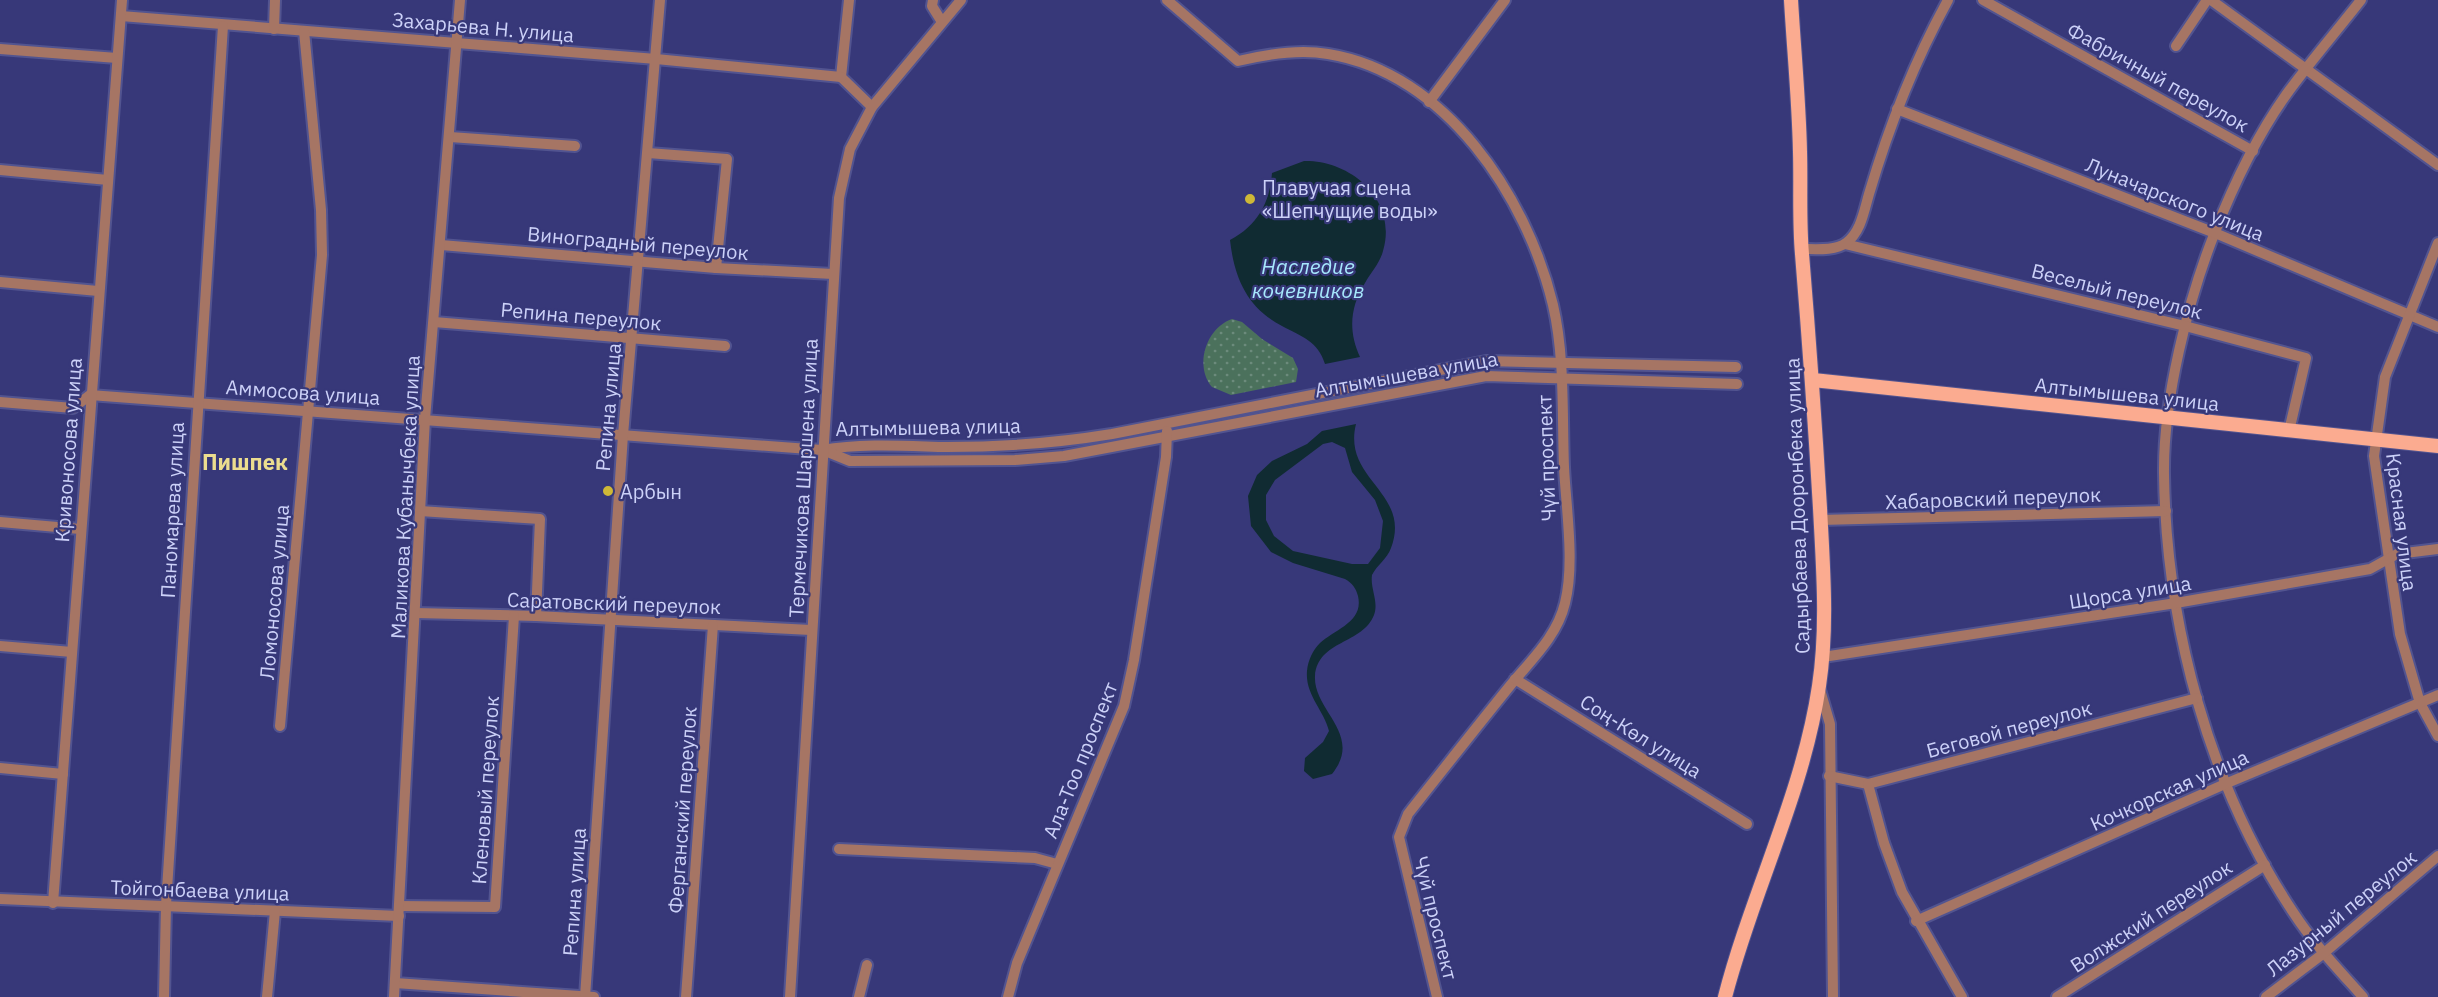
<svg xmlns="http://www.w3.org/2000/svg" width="2438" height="997" font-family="'IBM Plex Sans',sans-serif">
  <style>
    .green { fill: url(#green-dots) }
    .water { fill: #102b32; fill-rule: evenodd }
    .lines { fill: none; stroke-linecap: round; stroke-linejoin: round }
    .minor-casing { stroke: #525490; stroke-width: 14 }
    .major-casing { stroke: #525490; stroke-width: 16 }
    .minor { stroke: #a67564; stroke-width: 10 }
    .major { stroke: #fbab90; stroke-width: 14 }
    .poi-dot { fill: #ceb837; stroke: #373879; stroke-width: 2 }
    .labels { text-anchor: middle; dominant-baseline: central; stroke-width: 4.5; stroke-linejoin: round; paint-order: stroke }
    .street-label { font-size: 20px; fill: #ccd1f8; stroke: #373879 }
    .poi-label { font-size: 20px; fill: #ccd1f8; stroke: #373879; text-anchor: start }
    .water-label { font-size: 21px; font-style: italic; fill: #a6e8fc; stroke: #373879 }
    .quarter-label { font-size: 22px; font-weight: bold; fill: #ecdd8f; stroke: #373879 }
  </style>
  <defs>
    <pattern id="green-dots" width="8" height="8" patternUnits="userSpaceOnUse" patternTransform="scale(1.5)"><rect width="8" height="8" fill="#4b715c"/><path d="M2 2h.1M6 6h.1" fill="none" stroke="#6c8b7c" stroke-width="1.8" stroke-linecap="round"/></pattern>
  </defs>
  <rect width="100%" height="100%" fill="#373879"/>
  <path class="green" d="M1232,319l10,3 20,17 31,19 5,11 -2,13 -65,13 -19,-8c-18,-21 -6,-59 20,-68z"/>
  <g class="water">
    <path d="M1304,161c47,-1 94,39 79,90 -3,12 -12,21 -18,32 -15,24 -17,48 -5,74l-35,7c-7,-23 -23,-27 -43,-38 -35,-18 -48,-49 -52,-86 27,-14 40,-37 42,-67z"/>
    <path d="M1356,424c-14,56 56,68 35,124 -4,11 -14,17 -19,27 -2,14 7,26 2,40 -11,29 -56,25 -59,61 -2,35 49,58 17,98l-19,5 -9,-8 1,-13 18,-16 6,-11c-5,-21 -24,-36 -22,-60 1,-11 6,-21 13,-28 15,-14 44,-21 38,-47 -2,-8 -6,-13 -13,-17l-52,-16 -22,-11 -20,-26 -3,-30 9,-21 15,-14 35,-17 15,-13zM1332,442l13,6 7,24 23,28 8,21 -3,27 -12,16h-16l-59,-13 -19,-15 -8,-16v-25l9,-15 48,-36z"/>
  </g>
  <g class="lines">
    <g class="minor-casing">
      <g id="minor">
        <path d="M849,0l-8,77 31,30"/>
        <path d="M933,0l-1,6 10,16"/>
        <path d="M1167,0l71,61c29,-7 60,-12 90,-7 118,19 199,143 225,251 12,52 9,109 11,162 2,41 11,96 1,136 -8,34 -35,58 -56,84 -34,42 -67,84 -101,127l-9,23 38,160"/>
        <path d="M1983,0l270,151"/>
        <path d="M2211,0l227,165"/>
        <path d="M2361,0c-25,32 -52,63 -75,95 -29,41 -53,91 -71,137 -27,68 -52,168 -51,242 2,151 45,312 129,438 20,31 46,58 70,85"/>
        <path d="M121,16l535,43 185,18"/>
        <path d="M274,29l1,-29"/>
        <path d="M2176,46l31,-46"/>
        <path d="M0,49l117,9"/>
        <path d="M1429,102l76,-102"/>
        <path d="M1897,109l318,124 223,94"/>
        <path d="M450,137l125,9"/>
        <path d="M648,153l79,6 -11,109"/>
        <path d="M0,170l108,10"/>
        <path d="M2438,243l-53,134 -11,79 26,178 20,69 18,33"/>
        <path d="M1845,244l340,82 121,32 -17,73"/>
        <path d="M441,245l275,23 117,6"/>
        <path d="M1802,249c13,0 33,2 44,-6 15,-11 18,-32 23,-49 20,-68 45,-132 79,-194"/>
        <path d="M0,282l98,9"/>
        <path d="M434,322l291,24"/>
        <path d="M0,402l73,6 17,-13 732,55c42,-7 83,-4 125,-3 56,0 110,-4 165,-13l374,-73 250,6"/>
        <path d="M823,450l27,11 165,-1 49,-4 422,-80 251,8"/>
        <path d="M420,511l120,8 -4,97"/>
        <path d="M1820,520l346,-9"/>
        <path d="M0,522l80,7"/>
        <path d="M416,613l120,3 275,14"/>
        <path d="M0,646l72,6"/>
        <path d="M1823,657l353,-54 194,-34 27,-15 41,-5"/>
        <path d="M1515,679l232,145"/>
        <path d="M1820,690l10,34 3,273"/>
        <path d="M280,726l42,-471 -1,-45 -17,-179"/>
        <path d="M0,768l63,6"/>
        <path d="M1829,776l39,8 329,-86"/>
        <path d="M1868,784l16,59 18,49 60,105"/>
        <path d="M839,849l196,9 22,6"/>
        <path d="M0,899l399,17"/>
        <path d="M53,903l69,-903"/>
        <path d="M399,906l96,1 19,-291"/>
        <path d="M1916,921l309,-137 213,-89"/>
        <path d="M395,983l199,14"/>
        <path d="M164,997l2,-92 57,-879"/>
        <path d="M267,997l8,-86"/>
        <path d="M394,997l31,-578 35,-419"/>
        <path d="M585,997l38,-562 37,-435"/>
        <path d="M686,997l27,-372"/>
        <path d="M790,997l49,-799 11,-49 22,-42 89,-107"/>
        <path d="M859,997l8,-32"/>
        <path d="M1008,997l9,-34 107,-257 10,-46 32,-203 1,-26"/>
        <path d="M2057,997l208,-132"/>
        <path d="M2266,997l58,-44 114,-97"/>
      </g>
    </g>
    <g class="major-casing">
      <g id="major">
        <path d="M1813,380l625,66"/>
        <path d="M1725,997c27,-105 78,-203 94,-311 9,-59 4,-119 1,-178 -5,-85 -11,-169 -18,-254 -3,-34 -1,-68 -2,-102 -1,-50 -6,-101 -9,-152"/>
      </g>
    </g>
    <use href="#minor" class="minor"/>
    <use href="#major" class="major"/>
  </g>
  <g class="poi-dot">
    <circle cx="1250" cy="199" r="6"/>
    <circle cx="608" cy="491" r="6"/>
  </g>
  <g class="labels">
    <g class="street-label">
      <text transform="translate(483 27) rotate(5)">Захарьева Н. улица</text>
      <text transform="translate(2158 77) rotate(29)">Фабричный переулок</text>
      <text transform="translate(2175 199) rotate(22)">Луначарского улица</text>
      <text transform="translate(638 243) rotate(5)">Виноградный переулок</text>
      <text transform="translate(2117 291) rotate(14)">Веселый переулок</text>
      <text transform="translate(581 316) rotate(5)">Репина переулок</text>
      <text transform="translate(1406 374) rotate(-10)">Алтымышева улица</text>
      <text transform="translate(303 392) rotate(4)">Аммосова улица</text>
      <text transform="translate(2127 394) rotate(6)">Алтымышева улица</text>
      <text transform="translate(608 407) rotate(-85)">Репина улица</text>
      <text transform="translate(928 427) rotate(-1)">Алтымышева улица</text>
      <text transform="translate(68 450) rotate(-86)">Кривоносова улица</text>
      <text transform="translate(1546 458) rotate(-92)">Чүй проспект</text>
      <text transform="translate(803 478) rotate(-87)">Термечикова Шаршена улица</text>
      <text transform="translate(405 497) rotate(-87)">Маликова Кубанычбека улица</text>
      <text transform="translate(1993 498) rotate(-2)">Хабаровский переулок</text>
      <text transform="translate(1797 506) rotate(-92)">Садырбаева Дооронбека улица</text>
      <text transform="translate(172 510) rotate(-87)">Паномарева улица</text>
      <text transform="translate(2402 522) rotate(83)">Красная улица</text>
      <text transform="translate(274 592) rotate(-85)">Ломоносова улица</text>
      <text transform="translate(2130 592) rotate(-9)">Щорса улица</text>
      <text transform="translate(614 603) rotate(2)">Саратовский переулок</text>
      <text transform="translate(2009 729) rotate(-15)">Беговой переулок</text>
      <text transform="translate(1641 736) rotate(32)">Соң-Көл улица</text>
      <text transform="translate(1080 760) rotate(-68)">Ала-Тоо проспект</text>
      <text transform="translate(485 790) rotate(-86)">Кленовый переулок</text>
      <text transform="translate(2169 790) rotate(-24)">Кочкорская улица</text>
      <text transform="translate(682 810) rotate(-86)">Ферганский переулок</text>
      <text transform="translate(200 890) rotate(2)">Тойгонбаева улица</text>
      <text transform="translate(574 892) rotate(-86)">Репина улица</text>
      <text transform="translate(2341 913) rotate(-39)">Лазурный переулок</text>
      <text transform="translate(2151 916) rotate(-33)">Волжский переулок</text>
      <text transform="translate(1436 918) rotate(76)">Чүй проспект</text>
    </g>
    <g class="poi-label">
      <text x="1262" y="187">Плавучая сцена<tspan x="1262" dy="23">«Шепчущие воды»</tspan></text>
      <text x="620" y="491">Арбын</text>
    </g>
    <g class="water-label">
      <text x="1308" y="266">Наследие<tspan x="1308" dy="24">кочевников</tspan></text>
    </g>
    <g class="quarter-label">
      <text x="245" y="461">Пишпек</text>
    </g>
  </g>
</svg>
